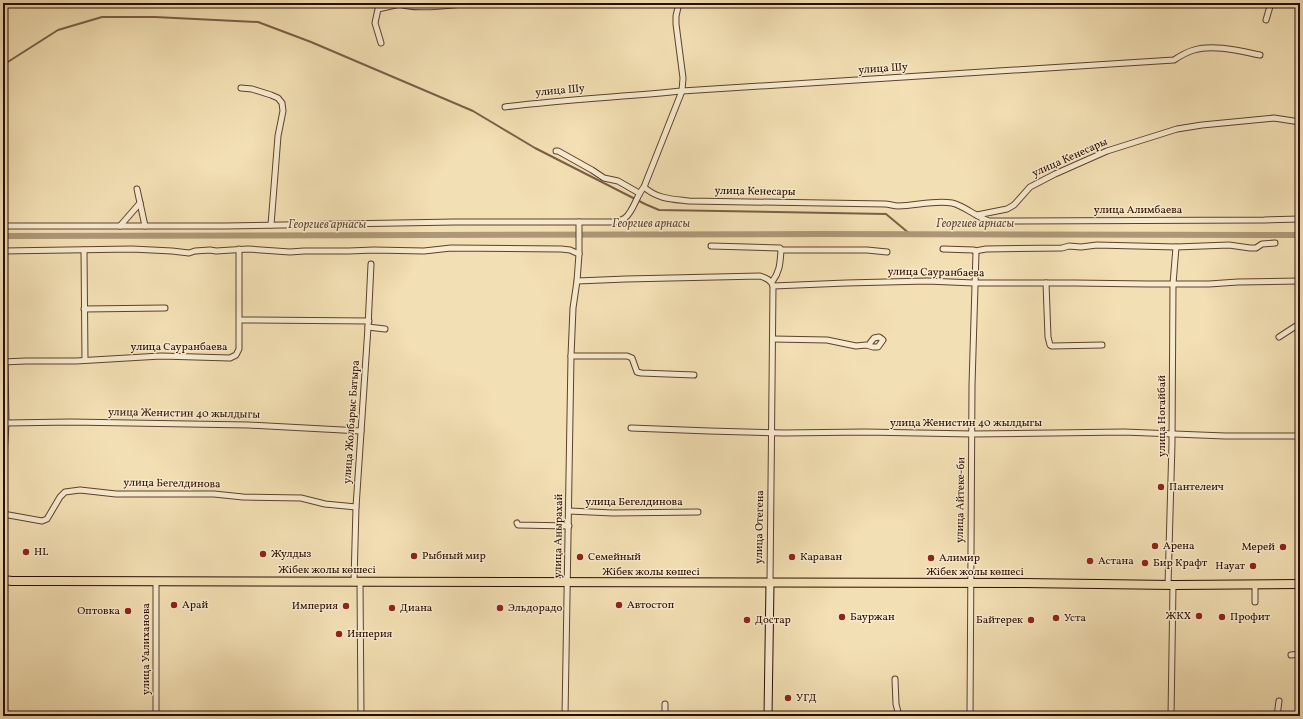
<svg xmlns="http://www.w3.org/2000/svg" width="1303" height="719" font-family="Vollkorn,serif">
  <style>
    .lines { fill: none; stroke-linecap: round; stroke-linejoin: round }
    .stream { stroke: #7a5f47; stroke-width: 2 }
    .canal { stroke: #ae9776; stroke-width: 6 }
    .minor-casing { stroke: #5d412d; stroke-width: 7 }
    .secondary-casing { stroke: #2b0c00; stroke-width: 9 }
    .trunk-casing { stroke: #2b0c00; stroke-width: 10 }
    .minor { stroke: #f7eace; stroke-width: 5 }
    .secondary { stroke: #f7eace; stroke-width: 7 }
    .trunk { stroke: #f2dfb3; stroke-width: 8 }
    .poi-dot { fill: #8f2418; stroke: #f7eace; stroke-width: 1.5 }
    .labels { text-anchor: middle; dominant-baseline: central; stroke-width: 3; stroke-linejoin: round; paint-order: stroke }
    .street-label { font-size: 11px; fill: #2b0c00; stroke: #f7eace }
    .poi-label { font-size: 11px; fill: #2b0c00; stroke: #f7eace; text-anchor: start }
    .water-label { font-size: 12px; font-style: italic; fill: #664b35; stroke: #f7eace }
  </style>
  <rect width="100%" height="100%" fill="#f2dfb3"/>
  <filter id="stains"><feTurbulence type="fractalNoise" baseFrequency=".005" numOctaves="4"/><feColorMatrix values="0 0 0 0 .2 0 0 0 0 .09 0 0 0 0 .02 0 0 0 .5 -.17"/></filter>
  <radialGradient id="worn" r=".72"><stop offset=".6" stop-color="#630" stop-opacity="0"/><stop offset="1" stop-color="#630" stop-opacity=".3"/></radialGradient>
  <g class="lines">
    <path class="stream" d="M3,65l55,-35 44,-13h53l103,5 53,20 162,69 62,37 110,56 14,6 227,4 24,20"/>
    <path class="canal" d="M3,236l817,-2 480,1"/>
    <g class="minor-casing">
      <g id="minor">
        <path d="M397,3c16,8 58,1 77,0"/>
        <path d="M1266,20l5,-17"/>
        <path d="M381,43l-6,-20 3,-14 22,-5"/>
        <path d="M241,88l11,1 19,6 7,3 4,5 1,8 -5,25 -7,89"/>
        <path d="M505,107c59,-8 118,-10 177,-16l492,-31c6,-4 13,-8 20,-10 19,-6 46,1 66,5"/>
        <path d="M556,151h2l34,19 12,8 14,3 21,12"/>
        <path d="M644,187c13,12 28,12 45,14l196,3c4,0 9,2 13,2 18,0 35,-6 54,-3 13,3 24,14 37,18l275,-1 36,-1"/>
        <path d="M137,189l8,37"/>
        <path d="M977,215l30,-6 7,-4 16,-18 25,-13 52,-23 70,-22 25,-4 72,-7 26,4"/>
        <path d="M3,226h222l230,-4h160c3,-1 7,-2 10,-4 9,-7 11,-22 19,-31l38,-96 1,-13 -7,-54v-8l3,-13"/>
        <path d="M120,226l20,-23"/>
        <path d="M711,246l69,2 1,2c-1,14 -1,21 -9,32"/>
        <path d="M943,249l31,1 2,2 -4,133 -2,331"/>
        <path d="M84,250l1,110"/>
        <path d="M781,250h86l20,2"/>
        <path d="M3,251l129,-2 40,2 17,2 6,-2 15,-1 6,1 32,-2 42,3 14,-1h45l25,-1 50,1 27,-3 110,1 9,1 9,4"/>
        <path d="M975,251l11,-2 76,-1 7,-2 12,1 16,-2 79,2 53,-2 21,3h6l6,-4 13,-1"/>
        <path d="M577,281l49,-2 134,-3c6,2 11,4 13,10l-3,297"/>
        <path d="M1046,283l2,54 2,8 2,1 50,-1"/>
        <path d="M773,286l73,-3 81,-2 47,2h100l74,1h61l29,-2 62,-1"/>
        <path d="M84,309l81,-1"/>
        <path d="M240,320l129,1"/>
        <path d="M368,327l17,2"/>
        <path d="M1279,337l17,-11h4"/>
        <path d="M773,339l54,1 29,6 10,-1 7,2h5l5,-7 -1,-1 -3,-2 -5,1 -4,5v3"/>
        <path d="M571,356h56l5,2 5,14 4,1 53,2"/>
        <path d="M3,362l23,-1h50l85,-5 69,2 6,-3 3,-6v-100"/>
        <path d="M6,423l65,-1 177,3 113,6"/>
        <path d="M631,428l78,3 75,2 81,-1 107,2 152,-2 101,4h75"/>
        <path d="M3,474l3,-51 -1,-61"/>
        <path d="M569,511l44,2 85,-1"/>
        <path d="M3,514l39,7 5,-2 13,-22 5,-5 15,-2 36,4h98l29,3 58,1 24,6 31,3"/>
        <path d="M517,523l1,2 51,1"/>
        <path d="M354,581l2,-74 12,-180 3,-63"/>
        <path d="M360,581l1,135"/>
        <path d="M156,582v134"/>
        <path d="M1168,585l4,-142 1,-159 3,-37"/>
        <path d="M1255,602v-18"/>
        <path d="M1291,655l9,-1"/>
        <path d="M895,679l1,25 3,12"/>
        <path d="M565,716l6,-360 2,-48 4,-27 2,-27v-32"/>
        <path d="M665,716v-12"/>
        <path d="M1171,716l2,-131"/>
        <path d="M1277,716l2,-15"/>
      </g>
    </g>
    <g class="secondary-casing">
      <path id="secondary" d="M768,716l2,-133"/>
    </g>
    <g class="trunk-casing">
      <path id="trunk" d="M3,580l9,1h44l967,2 150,2 127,-1"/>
    </g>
    <use href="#minor" class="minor"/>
    <use href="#secondary" class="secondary"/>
    <use href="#trunk" class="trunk"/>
  </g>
  <g class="poi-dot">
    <circle cx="1161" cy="487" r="4"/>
    <circle cx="1155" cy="546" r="4"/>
    <circle cx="1283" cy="547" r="4"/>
    <circle cx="26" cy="552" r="4"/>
    <circle cx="263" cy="554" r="4"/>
    <circle cx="414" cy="556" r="4"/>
    <circle cx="580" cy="557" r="4"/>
    <circle cx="792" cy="557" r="4"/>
    <circle cx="931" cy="558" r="4"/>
    <circle cx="1090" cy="561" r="4"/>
    <circle cx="1145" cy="563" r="4"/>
    <circle cx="1253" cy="566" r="4"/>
    <circle cx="174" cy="605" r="4"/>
    <circle cx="619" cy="605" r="4"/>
    <circle cx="346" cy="606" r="4"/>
    <circle cx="392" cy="608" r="4"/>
    <circle cx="500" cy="608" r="4"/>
    <circle cx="128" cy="611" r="4"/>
    <circle cx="1199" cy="616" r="4"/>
    <circle cx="842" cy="617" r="4"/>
    <circle cx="1222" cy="617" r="4"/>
    <circle cx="1056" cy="618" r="4"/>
    <circle cx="747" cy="620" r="4"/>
    <circle cx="1031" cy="620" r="4"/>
    <circle cx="339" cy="634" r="4"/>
    <circle cx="788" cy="698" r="4"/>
  </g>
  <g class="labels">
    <g class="street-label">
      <text transform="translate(883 69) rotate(-4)">улица Шу</text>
      <text transform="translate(560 91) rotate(-5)">улица Шу</text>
      <text transform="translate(1070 158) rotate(-24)">улица Кенесары</text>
      <text transform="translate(755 192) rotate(1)">улица Кенесары</text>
      <text x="1138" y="210">улица Алимбаева</text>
      <text transform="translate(936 273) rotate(1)">улица Сауранбаева</text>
      <text x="179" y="347">улица Сауранбаева</text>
      <text transform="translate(184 414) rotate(1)">улица Женистин 40 жылдыгы</text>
      <text transform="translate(1162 416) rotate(-90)">улица Ногайбай</text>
      <text transform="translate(352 422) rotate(-86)">улица Жолбарыс Батыра</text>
      <text x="966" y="423">улица Женистин 40 жылдыгы</text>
      <text transform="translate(172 484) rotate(1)">улица Бегелдинова</text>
      <text transform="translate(961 500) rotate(-89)">улица Айтеке-би</text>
      <text x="634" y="502">улица Бегелдинова</text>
      <text transform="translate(760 527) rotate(-89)">улица Отегена</text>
      <text transform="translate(559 536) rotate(-89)">улица Анырахай</text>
      <text x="327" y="570">Жібек жолы көшесі</text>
      <text x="651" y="572">Жібек жолы көшесі</text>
      <text x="975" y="572">Жібек жолы көшесі</text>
      <text transform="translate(146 649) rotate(-90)">улица Уалиханова</text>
    </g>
    <g class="poi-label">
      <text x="1169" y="487">Пантелеич</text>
      <text x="1163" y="546">Арена</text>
      <text x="1275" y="547" text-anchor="end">Мерей</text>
      <text x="34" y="552">HL</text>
      <text x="271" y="554">Жулдыз</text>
      <text x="422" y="556">Рыбный мир</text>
      <text x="588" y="557">Семейный</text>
      <text x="800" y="557">Караван</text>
      <text x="939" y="558">Алимир</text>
      <text x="1098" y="561">Астана</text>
      <text x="1153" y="563">Бир Крафт</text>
      <text x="1245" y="566" text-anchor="end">Науат</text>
      <text x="182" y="605">Арай</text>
      <text x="627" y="605">Автостоп</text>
      <text x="338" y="606" text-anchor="end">Империя</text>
      <text x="400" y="608">Диана</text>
      <text x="508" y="608">Эльдорадо</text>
      <text x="120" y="611" text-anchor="end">Оптовка</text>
      <text x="1191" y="616" text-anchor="end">ЖКХ</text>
      <text x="850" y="617">Бауржан</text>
      <text x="1230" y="617">Профит</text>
      <text x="1064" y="618">Уста</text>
      <text x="755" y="620">Достар</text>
      <text x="1023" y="620" text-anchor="end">Байтерек</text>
      <text x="347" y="634">Инперия</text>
      <text x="796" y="698">УГД</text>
    </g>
    <g class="water-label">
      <text x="651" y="224">Георгиев арнасы</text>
      <text x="975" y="224">Георгиев арнасы</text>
      <text x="327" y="225">Георгиев арнасы</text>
    </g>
  </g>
  <rect width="1303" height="719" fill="none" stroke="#f2dfb3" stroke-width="16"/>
  <rect x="4" y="4" width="1295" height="711" fill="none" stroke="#2b0c00" stroke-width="2"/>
  <rect x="8" y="8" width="1287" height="703" fill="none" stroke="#2b0c00"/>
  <rect width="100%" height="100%" filter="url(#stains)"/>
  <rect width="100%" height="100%" fill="url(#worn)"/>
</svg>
